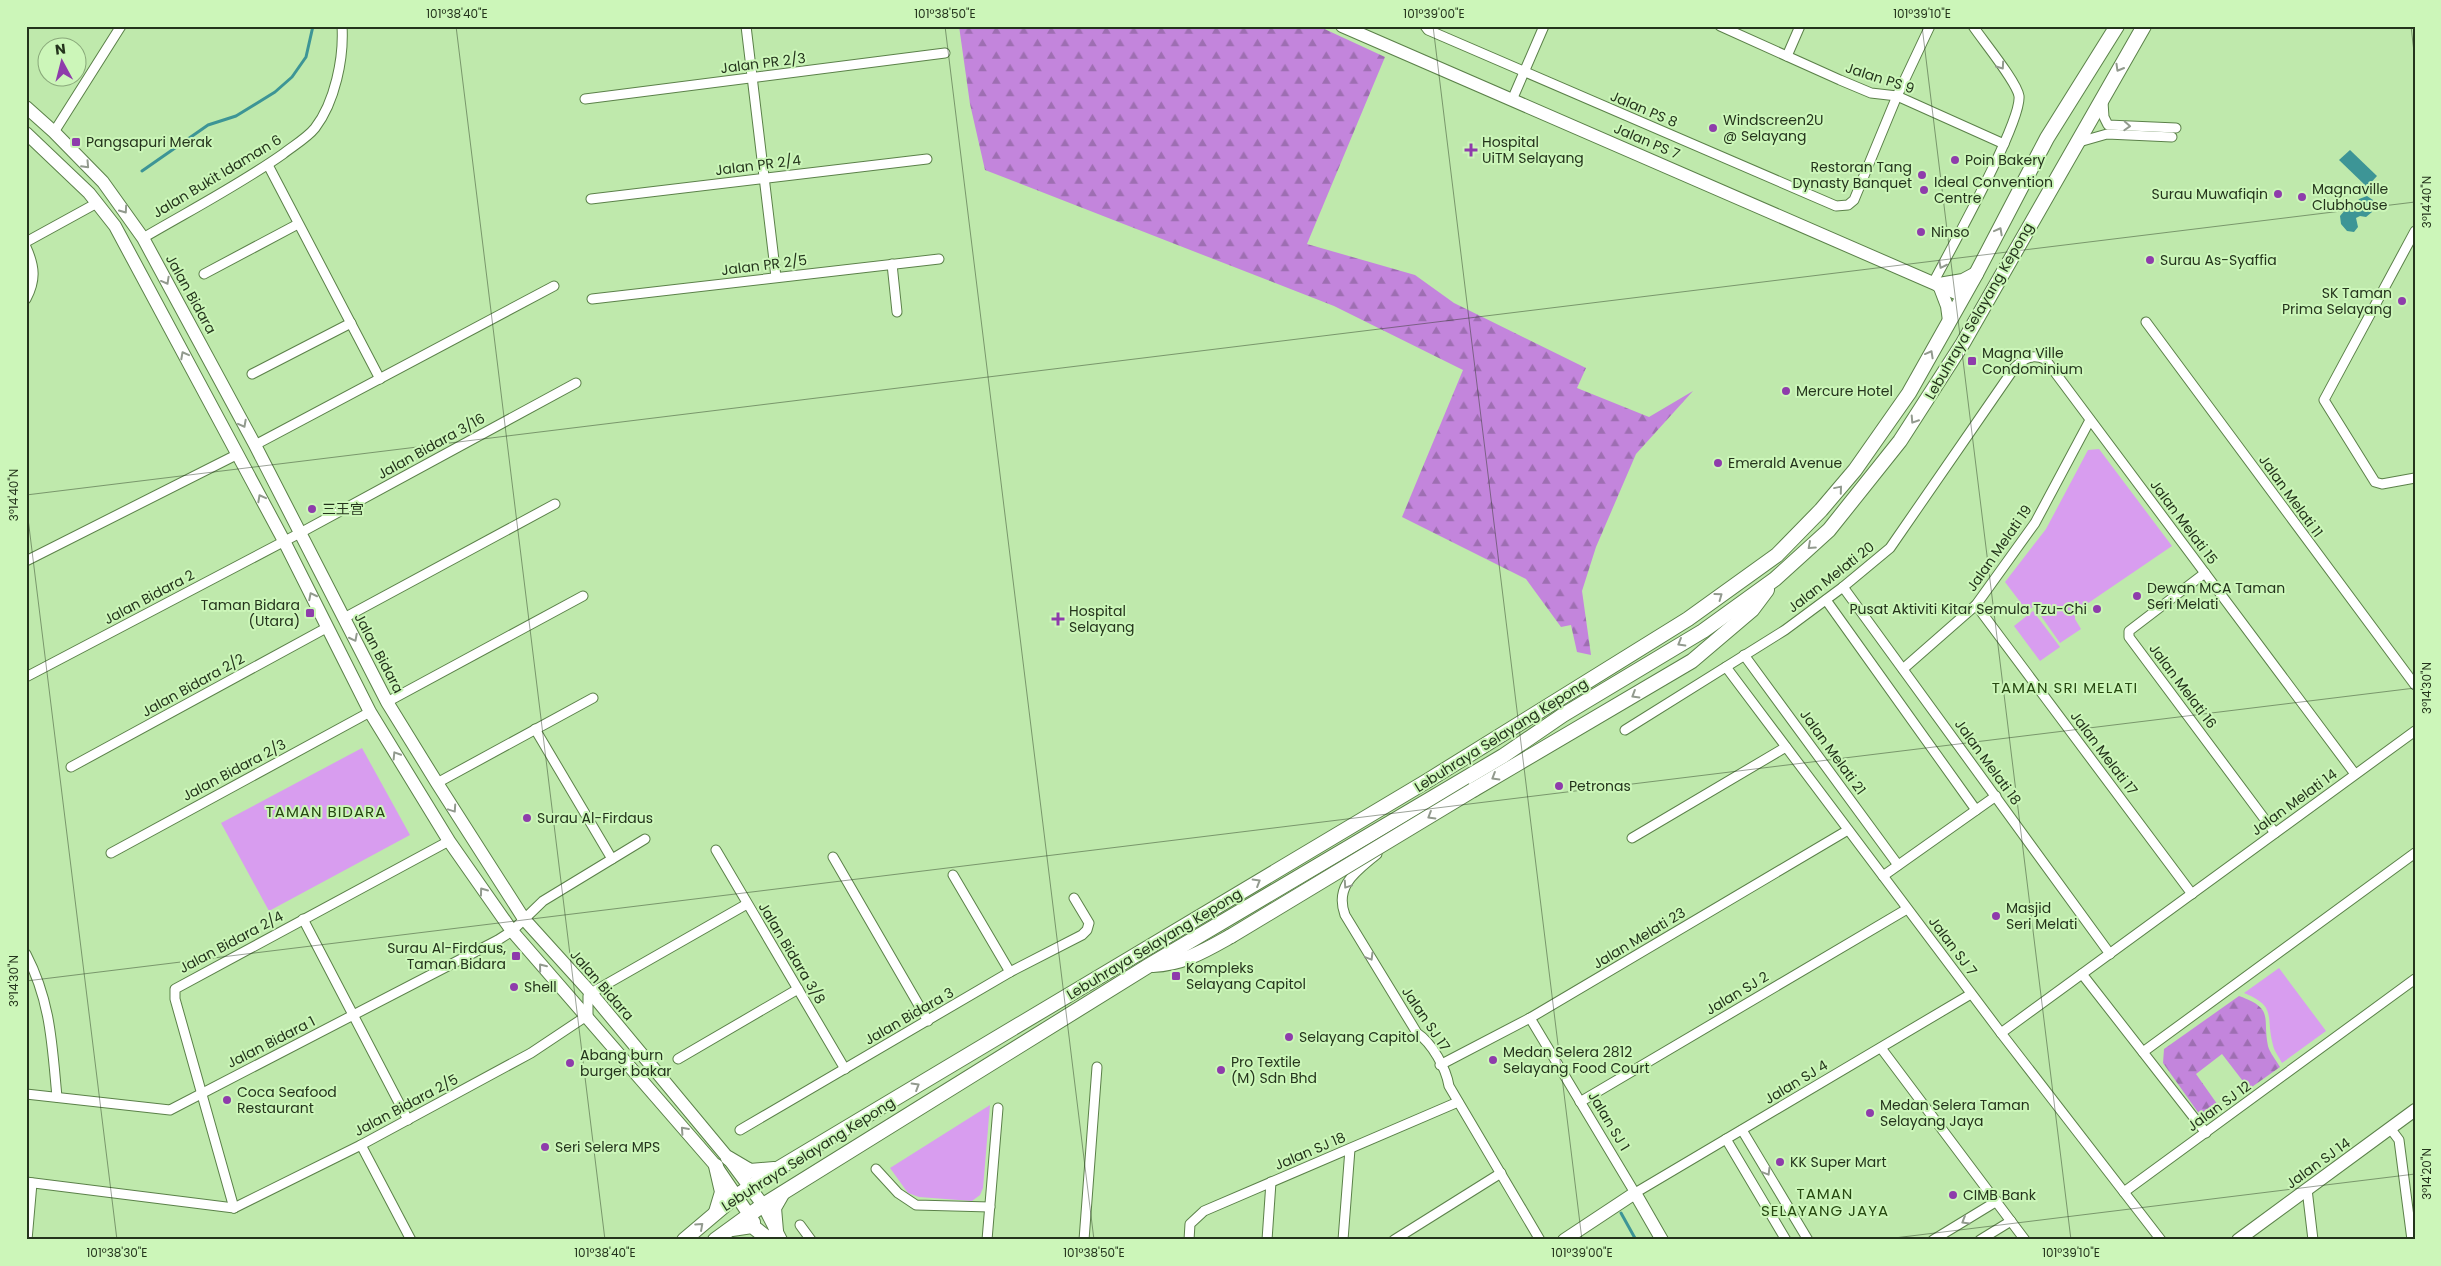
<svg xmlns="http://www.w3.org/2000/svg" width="2441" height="1266" font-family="Poppins,'Noto Sans SC',sans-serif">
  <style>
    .forest { fill: url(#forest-firs) }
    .park { fill: #d89def }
    .water { fill: #3d9596 }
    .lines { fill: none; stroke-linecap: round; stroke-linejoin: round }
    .stream { stroke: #3d9596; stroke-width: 3 }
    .street-casing { stroke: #5b8149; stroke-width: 11 }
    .secondary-casing { stroke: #5b8149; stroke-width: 14 }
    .primary-casing { stroke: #5b8149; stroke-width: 16 }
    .street { stroke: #fff; stroke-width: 9 }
    .secondary { stroke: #fff; stroke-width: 12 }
    .primary { stroke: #fff; stroke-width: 14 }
    .primary-bridge-casing { stroke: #5b8149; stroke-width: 16; stroke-linecap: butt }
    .primary-bridge { stroke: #fff; stroke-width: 14 }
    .oneway { stroke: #929a8e }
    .ticks { fill: none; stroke: #24341c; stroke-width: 1; stroke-opacity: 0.45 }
    .poi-dot { fill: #8e3cab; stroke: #ccf6b9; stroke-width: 2 }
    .labels { text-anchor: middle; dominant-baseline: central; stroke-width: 4; stroke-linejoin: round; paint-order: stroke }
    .street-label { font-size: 14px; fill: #24341c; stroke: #ccf6b9 }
    .poi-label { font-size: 14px; fill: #24341c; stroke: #ccf6b9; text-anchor: start }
    .neighbourhood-label { font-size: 15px; letter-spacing: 1px; fill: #264810; stroke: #ccf6b9 }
    .neatline { fill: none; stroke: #24341c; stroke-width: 2 }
    .ticks-label { font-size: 12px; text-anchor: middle; fill: #24341c }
  </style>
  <defs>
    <pattern id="forest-firs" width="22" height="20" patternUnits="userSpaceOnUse" patternTransform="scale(1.25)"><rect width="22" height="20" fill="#c385dc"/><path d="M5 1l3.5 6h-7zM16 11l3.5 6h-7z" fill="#9e6eb2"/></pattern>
  </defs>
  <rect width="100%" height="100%" fill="#bfe9ac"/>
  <g class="forest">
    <path d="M959,26h359l67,31 -78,187 108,31 39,28 132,65 -9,20 72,29 44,-26 -57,63 -40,93 -14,44 9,64 -14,-3 -6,-27 -10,2 -35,-48 -124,-62 61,-147 -129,-64 -349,-136 -15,-66z"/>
    <path d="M2239,996c36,13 23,21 29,50 2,7 8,14 12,21l-31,22 -27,-35 -26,20 24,34 -13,9 -7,-2 -37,-52 1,-14z"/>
  </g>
  <g class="park">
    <path d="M2099,449l73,97 -97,66v7l6,10 -21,14 -26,-37 -7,5 -22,-29 41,-53 42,-79z"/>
    <path d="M2033,611l27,36 -20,14 -26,-35z"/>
    <path d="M362,748l48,87 -141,76 -48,-88z"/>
    <path d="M2279,968l47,63 -44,32c-3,-6 -8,-12 -9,-18 -8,-29 5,-38 -29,-52z"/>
    <path d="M990,1105l-7,83 -3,7 -8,6 -53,-4 -11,-4 -18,-25z"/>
  </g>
  <g class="water">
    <path d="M2350,150l27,26 -10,11 -28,-27z"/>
    <path d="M2367,196l6,4 -1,12 -6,5 -6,-1 -4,2 2,9 -4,5 -7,-1 -6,-7 -1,-8 6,-7 10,-3 3,-7z"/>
  </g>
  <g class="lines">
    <g class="stream">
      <path d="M142,171l66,-46 28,-9 39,-24 17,-15 14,-20 7,-31"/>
      <path d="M1621,1213l15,27"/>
    </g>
    <g class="street-casing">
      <g id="street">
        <path d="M746,26l30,251"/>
        <path d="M1425,26l3,4 408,176 12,-1 6,-5 43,-104 33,-70"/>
        <path d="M1720,26l120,54 31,13 26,3 107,48"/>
        <path d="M1787,56l13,-30"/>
        <path d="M585,99l360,-46"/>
        <path d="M1512,100l32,-74"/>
        <path d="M2103,102l1,15 4,8 68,3"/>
        <path d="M54,132l67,-106"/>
        <path d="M2079,142l28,-8 65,3"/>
        <path d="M268,165l112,214"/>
        <path d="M591,199l336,-40"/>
        <path d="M2415,231l-91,169 51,82 7,2 33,-6"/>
        <path d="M143,238c46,-27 96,-53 140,-84 10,-8 24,-16 32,-26 20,-26 29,-70 27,-102"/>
        <path d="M26,242l71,-39"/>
        <path d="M26,247c9,20 10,33 0,52"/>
        <path d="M892,264l5,48"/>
        <path d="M204,274l94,-50"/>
        <path d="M1933,283c16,-31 89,-161 86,-187 -2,-14 -36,-55 -46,-70"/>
        <path d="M592,299l347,-40"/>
        <path d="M2146,322l269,363"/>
        <path d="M252,374l99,-51"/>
        <path d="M255,445l299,-159"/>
        <path d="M26,561l212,-107"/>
        <path d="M2205,573l-76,58v6l146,196"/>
        <path d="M1843,587l267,367"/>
        <path d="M1826,600l150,210"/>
        <path d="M1976,605l216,289"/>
        <path d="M344,618l211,-114"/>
        <path d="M1744,655l154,210"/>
        <path d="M1726,667l275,366 160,207"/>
        <path d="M1903,669l73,-64 59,-82 55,-103"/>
        <path d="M26,677l274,-144 276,-150"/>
        <path d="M387,702l196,-106"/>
        <path d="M535,729l77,130"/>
        <path d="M1625,730l160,-100 58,-43 47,-39 125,-181c10,-9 17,-13 30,-8l310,415"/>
        <path d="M71,767l257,-140"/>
        <path d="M437,783l156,-85"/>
        <path d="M1632,838l154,-91"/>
        <path d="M716,850l129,219"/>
        <path d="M111,853l259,-141"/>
        <path d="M1377,854c-20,17 -43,31 -32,61l72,118c15,10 29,35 32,53l91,154"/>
        <path d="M833,857l95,164"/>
        <path d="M953,875l57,97"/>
        <path d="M1883,876l113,-80"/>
        <path d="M303,919l105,201"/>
        <path d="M26,954c25,48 26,91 31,143"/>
        <path d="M2082,974l124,159"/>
        <path d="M1530,1018l105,175 336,-199"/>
        <path d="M2001,1033l414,-302"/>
        <path d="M1881,1048l144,192"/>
        <path d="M2143,1052l272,-199"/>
        <path d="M678,1059l120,-70"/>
        <path d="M1440,1065l90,-47 318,-188"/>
        <path d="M26,1094l144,16 328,-170 14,-9 31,-30 102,-62"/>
        <path d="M1580,1102l327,-193"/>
        <path d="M2390,1128l9,12 13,100"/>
        <path d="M740,1130l270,-158 72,-37 5,-5 2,-7 -15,-25"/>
        <path d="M1742,1130l66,110"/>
        <path d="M1726,1139l60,101"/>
        <path d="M361,1145l50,95"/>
        <path d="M876,1169l22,24 18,12 74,2"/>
        <path d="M26,1182l208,26"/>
        <path d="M2307,1189l6,51"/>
        <path d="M2124,1192l291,-213"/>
        <path d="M234,1208l127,-63 170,-92 57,-38v-19l3,-3 156,-89"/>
        <path d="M234,1208l-59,-209v-10l274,-148"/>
        <path d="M800,1225l11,15"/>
        <path d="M27,1240l5,-57"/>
        <path d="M987,1240l11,-132"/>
        <path d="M1084,1240l13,-173"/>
        <path d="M1189,1240l1,-16 14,-13 254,-109"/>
        <path d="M1267,1240l4,-58"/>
        <path d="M1343,1240l7,-91"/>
        <path d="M1394,1240l107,-67"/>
        <path d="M1933,1240l64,-39"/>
        <path d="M1980,1240l31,-19"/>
      </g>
    </g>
    <g class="secondary-casing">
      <g id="secondary">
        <path d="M1342,26l621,270"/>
        <path d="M26,107l28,25 49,50 40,56 112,207 132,257 50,81 87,136 67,74 137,165 35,47 18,35"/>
        <path d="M26,133l63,60 26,33 169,315 86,171 79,129 63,90 204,235 38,56"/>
        <path d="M1939,285l8,21 2,15"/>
        <path d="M1564,1240l71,-47 27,47"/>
        <path d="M2238,1240l177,-130"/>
      </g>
    </g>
    <g class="primary-casing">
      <g id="primary">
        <path d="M1939,285l24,-4 13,-7"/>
        <path d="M1473,790l219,-129 60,-51 15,-20"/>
        <path d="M1153,965c30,-1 53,-15 78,-29"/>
        <path d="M728,1158l22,13 24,-2"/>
        <path d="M716,1212l6,-20 -6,-26"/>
        <path d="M732,1229l20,-3 14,11"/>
        <path d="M776,1231l-2,-23 8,-14"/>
        <path d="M684,1240l52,-44 43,-28 648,-387 261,-162 89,-64 44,-45 34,-40 54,-77 67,-119 71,-136 70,-112"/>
        <path d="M715,1240l48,-35 385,-239 355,-210 60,-41 140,-84 72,-52 54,-49 71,-89 63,-98 181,-317"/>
      </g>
    </g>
    <use href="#street" class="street"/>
    <use href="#secondary" class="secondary"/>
    <use href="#primary" class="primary"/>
    <g class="primary-bridge-casing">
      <path id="primary-bridge" d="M1231,936l242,-146"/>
    </g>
    <use href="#primary-bridge" class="primary-bridge"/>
  </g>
  <defs><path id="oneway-chevron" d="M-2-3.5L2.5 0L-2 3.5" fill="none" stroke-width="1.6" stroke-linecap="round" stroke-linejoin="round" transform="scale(1.25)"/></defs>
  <g class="oneway">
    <use href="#oneway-chevron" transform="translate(2001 66) rotate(55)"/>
    <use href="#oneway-chevron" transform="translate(2119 68) rotate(120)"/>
    <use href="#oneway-chevron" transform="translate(2127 126) rotate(3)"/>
    <use href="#oneway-chevron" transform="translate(86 165) rotate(47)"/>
    <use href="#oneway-chevron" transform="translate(124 210) rotate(55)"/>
    <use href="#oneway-chevron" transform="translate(1999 231) rotate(-62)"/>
    <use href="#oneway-chevron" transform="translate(1942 265) rotate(117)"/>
    <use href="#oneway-chevron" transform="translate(166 281) rotate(61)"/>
    <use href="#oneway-chevron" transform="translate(1930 354) rotate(-61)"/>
    <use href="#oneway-chevron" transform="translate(184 355) rotate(-118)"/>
    <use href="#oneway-chevron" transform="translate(1914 420) rotate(123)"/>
    <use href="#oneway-chevron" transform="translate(243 424) rotate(62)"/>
    <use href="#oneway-chevron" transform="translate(1839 489) rotate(-50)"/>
    <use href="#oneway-chevron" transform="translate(261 498) rotate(-118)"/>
    <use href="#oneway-chevron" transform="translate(1811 546) rotate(138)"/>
    <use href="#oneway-chevron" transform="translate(312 596) rotate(-117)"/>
    <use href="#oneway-chevron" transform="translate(1719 596) rotate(-36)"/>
    <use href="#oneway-chevron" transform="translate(354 638) rotate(63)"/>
    <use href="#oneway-chevron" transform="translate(1681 643) rotate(150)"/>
    <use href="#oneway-chevron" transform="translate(1635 695) rotate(149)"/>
    <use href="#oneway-chevron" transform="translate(396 755) rotate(-122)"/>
    <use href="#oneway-chevron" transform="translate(1495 777) rotate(149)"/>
    <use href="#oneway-chevron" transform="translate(453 809) rotate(56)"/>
    <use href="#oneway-chevron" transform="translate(1431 816) rotate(149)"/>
    <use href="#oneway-chevron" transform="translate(1257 882) rotate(-31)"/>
    <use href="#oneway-chevron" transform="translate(1347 885) rotate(124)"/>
    <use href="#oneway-chevron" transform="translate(483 891) rotate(-126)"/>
    <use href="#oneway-chevron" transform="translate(1370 957) rotate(59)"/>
    <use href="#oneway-chevron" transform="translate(542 967) rotate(-129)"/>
    <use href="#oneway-chevron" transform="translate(916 1086) rotate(-31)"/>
    <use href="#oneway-chevron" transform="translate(684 1130) rotate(-132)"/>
    <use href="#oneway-chevron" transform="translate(1767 1172) rotate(59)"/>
    <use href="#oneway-chevron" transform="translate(1965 1221) rotate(149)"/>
    <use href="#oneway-chevron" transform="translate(700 1226) rotate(-42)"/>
  </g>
  <path class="ticks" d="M456,26l149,1214M945,26l149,1214M1433,26l149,1214M1922,26l149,1214M2411,26l4,35M26,495l2389,-293M26,502l91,738M26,981l2389,-293M1878,1240l537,-66"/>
  <g class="poi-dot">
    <circle cx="1713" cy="128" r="5"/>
    <rect x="71" y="137" width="10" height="10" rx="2.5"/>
    <path d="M1468.5 142.5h5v5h5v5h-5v5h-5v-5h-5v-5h5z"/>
    <circle cx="1955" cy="160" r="5"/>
    <circle cx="1922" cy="175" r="5"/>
    <circle cx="1924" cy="190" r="5"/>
    <circle cx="2278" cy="194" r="5"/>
    <circle cx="2302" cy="197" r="5"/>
    <circle cx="1921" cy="232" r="5"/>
    <circle cx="2150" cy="260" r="5"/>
    <circle cx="2402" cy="301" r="5"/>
    <rect x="1967" y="356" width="10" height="10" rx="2.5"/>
    <circle cx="1786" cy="391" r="5"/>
    <circle cx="1718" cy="463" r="5"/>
    <circle cx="312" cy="509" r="5"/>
    <circle cx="2137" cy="596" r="5"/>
    <circle cx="2097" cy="609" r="5"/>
    <rect x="305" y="608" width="10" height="10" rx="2.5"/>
    <path d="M1055.5 611.5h5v5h5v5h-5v5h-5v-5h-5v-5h5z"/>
    <circle cx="1559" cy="786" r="5"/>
    <circle cx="527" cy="818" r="5"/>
    <circle cx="1996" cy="916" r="5"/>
    <rect x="511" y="951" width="10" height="10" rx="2.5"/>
    <rect x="1171" y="971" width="10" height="10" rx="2.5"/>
    <circle cx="514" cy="987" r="5"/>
    <circle cx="1289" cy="1037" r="5"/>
    <circle cx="1493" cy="1060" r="5"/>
    <circle cx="570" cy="1063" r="5"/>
    <circle cx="1221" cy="1070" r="5"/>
    <circle cx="227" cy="1100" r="5"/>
    <circle cx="1870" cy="1113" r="5"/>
    <circle cx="545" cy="1147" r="5"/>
    <circle cx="1780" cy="1162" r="5"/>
    <circle cx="1953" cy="1195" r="5"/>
  </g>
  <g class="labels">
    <g class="street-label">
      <text transform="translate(763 63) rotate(-7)">Jalan PR 2/3</text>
      <text transform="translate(1880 78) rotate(18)">Jalan PS 9</text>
      <text transform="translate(1644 109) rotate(23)">Jalan PS 8</text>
      <text transform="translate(1647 141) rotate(23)">Jalan PS 7</text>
      <text transform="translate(758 165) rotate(-7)">Jalan PR 2/4</text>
      <text transform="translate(217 176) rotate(-31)">Jalan Bukit Idaman 6</text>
      <text transform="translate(764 265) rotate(-7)">Jalan PR 2/5</text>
      <text transform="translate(191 294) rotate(61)">Jalan Bidara</text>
      <text transform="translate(1979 311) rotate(-60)">Lebuhraya Selayang Kepong</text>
      <text transform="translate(431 446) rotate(-29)">Jalan Bidara 3/16</text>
      <text transform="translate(2291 496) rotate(54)">Jalan Melati 11</text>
      <text transform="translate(2184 522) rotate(53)">Jalan Melati 15</text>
      <text transform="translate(1999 548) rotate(-55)">Jalan Melati 19</text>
      <text transform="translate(1831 577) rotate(-38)">Jalan Melati 20</text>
      <text transform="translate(149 597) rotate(-28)">Jalan Bidara 2</text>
      <text transform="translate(379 653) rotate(62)">Jalan Bidara</text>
      <text transform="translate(193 685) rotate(-29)">Jalan Bidara 2/2</text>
      <text transform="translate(2183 686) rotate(53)">Jalan Melati 16</text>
      <text transform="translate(1501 735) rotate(-32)">Lebuhraya Selayang Kepong</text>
      <text transform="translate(1833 752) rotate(54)">Jalan Melati 21</text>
      <text transform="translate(2104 753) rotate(53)">Jalan Melati 17</text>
      <text transform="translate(1988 762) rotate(54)">Jalan Melati 18</text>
      <text transform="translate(234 770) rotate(-28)">Jalan Bidara 2/3</text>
      <text transform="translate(2294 802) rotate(-36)">Jalan Melati 14</text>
      <text transform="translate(1639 938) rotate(-31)">Jalan Melati 23</text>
      <text transform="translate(231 942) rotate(-28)">Jalan Bidara 2/4</text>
      <text transform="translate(1154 944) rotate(-31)">Lebuhraya Selayang Kepong</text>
      <text transform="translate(1953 946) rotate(53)">Jalan SJ 7</text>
      <text transform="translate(792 953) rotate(59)">Jalan Bidara 3/8</text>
      <text transform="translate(602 985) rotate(49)">Jalan Bidara</text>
      <text transform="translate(1737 993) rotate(-31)">Jalan SJ 2</text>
      <text transform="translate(909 1016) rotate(-30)">Jalan Bidara 3</text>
      <text transform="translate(1426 1019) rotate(56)">Jalan SJ 17</text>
      <text transform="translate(271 1042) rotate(-27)">Jalan Bidara 1</text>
      <text transform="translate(1796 1082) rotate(-31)">Jalan SJ 4</text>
      <text transform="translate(406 1105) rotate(-28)">Jalan Bidara 2/5</text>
      <text transform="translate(2219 1106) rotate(-36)">Jalan SJ 12</text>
      <text transform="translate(1609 1121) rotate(59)">Jalan SJ 1</text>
      <text transform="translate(1310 1151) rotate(-23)">Jalan SJ 18</text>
      <text transform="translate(808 1154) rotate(-32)">Lebuhraya Selayang Kepong</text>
      <text transform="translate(2318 1163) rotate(-36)">Jalan SJ 14</text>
    </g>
    <g class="poi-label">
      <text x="1723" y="120">Windscreen2U<tspan x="1723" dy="16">@ Selayang</tspan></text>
      <text x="86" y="142">Pangsapuri Merak</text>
      <text x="1482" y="142">Hospital<tspan x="1482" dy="16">UiTM Selayang</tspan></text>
      <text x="1965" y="160">Poin Bakery</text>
      <text x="1912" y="167" text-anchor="end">Restoran Tang<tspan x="1912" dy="16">Dynasty Banquet</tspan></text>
      <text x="1934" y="182">Ideal Convention<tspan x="1934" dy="16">Centre</tspan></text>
      <text x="2312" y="189">Magnaville<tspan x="2312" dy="16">Clubhouse</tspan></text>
      <text x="2268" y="194" text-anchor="end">Surau Muwafiqin</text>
      <text x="1931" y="232">Ninso</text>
      <text x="2160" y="260">Surau As-Syaffia</text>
      <text x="2392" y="293" text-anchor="end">SK Taman<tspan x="2392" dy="16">Prima Selayang</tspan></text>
      <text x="1982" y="353">Magna Ville<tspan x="1982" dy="16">Condominium</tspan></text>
      <text x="1796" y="391">Mercure Hotel</text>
      <text x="1728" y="463">Emerald Avenue</text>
      <text x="322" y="509">三王宫</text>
      <text x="2147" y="588">Dewan MCA Taman<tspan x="2147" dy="16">Seri Melati</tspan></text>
      <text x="300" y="605" text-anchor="end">Taman Bidara<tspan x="300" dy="16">(Utara)</tspan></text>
      <text x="2087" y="609" text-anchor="end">Pusat Aktiviti Kitar Semula Tzu-Chi</text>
      <text x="1069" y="611">Hospital<tspan x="1069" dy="16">Selayang</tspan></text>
      <text x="1569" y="786">Petronas</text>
      <text x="537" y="818">Surau Al-Firdaus</text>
      <text x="2006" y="908">Masjid<tspan x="2006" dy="16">Seri Melati</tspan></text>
      <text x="506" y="948" text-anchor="end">Surau Al-Firdaus,<tspan x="506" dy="16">Taman Bidara</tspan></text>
      <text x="1186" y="968">Kompleks<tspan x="1186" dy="16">Selayang Capitol</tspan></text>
      <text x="524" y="987">Shell</text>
      <text x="1299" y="1037">Selayang Capitol</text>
      <text x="1503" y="1052">Medan Selera 2812<tspan x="1503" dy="16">Selayang Food Court</tspan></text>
      <text x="580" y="1055">Abang burn<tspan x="580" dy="16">burger bakar</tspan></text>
      <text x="1231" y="1062">Pro Textile<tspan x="1231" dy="16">(M) Sdn Bhd</tspan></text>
      <text x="237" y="1092">Coca Seafood<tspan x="237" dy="16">Restaurant</tspan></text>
      <text x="1880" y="1105">Medan Selera Taman<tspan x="1880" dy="16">Selayang Jaya</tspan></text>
      <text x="555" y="1147">Seri Selera MPS</text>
      <text x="1790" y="1162">KK Super Mart</text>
      <text x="1963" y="1195">CIMB Bank</text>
    </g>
    <g class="neighbourhood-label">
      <text x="2065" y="687">TAMAN SRI MELATI</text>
      <text x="326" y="811">TAMAN BIDARA</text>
      <text x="1825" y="1193">TAMAN<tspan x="1825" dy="17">SELAYANG JAYA</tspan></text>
    </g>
  </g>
  <rect width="2441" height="1266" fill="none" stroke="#ccf6b9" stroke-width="55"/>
  <g transform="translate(62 62) rotate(353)"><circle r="24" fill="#ccf6b9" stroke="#89a87a"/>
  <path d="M0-4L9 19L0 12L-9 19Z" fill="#8e3cab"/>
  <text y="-8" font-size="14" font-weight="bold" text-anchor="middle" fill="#24341c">N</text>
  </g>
  <rect x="28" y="28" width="2386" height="1210" class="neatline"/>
  <g class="ticks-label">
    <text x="457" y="18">101°38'40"E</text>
    <text x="945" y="18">101°38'50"E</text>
    <text x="1434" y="18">101°39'00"E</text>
    <text x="1922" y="18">101°39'10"E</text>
    <text transform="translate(2427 202) rotate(-90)" y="4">3°14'40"N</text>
    <text transform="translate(14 495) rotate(-90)" y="4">3°14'40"N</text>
    <text transform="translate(2427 688) rotate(-90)" y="4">3°14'30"N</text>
    <text transform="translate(14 981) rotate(-90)" y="4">3°14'30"N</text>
    <text transform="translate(2427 1174) rotate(-90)" y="4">3°14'20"N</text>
    <text x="117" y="1257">101°38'30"E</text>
    <text x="605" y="1257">101°38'40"E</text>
    <text x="1094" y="1257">101°38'50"E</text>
    <text x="1582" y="1257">101°39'00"E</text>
    <text x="2071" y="1257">101°39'10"E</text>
  </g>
</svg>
